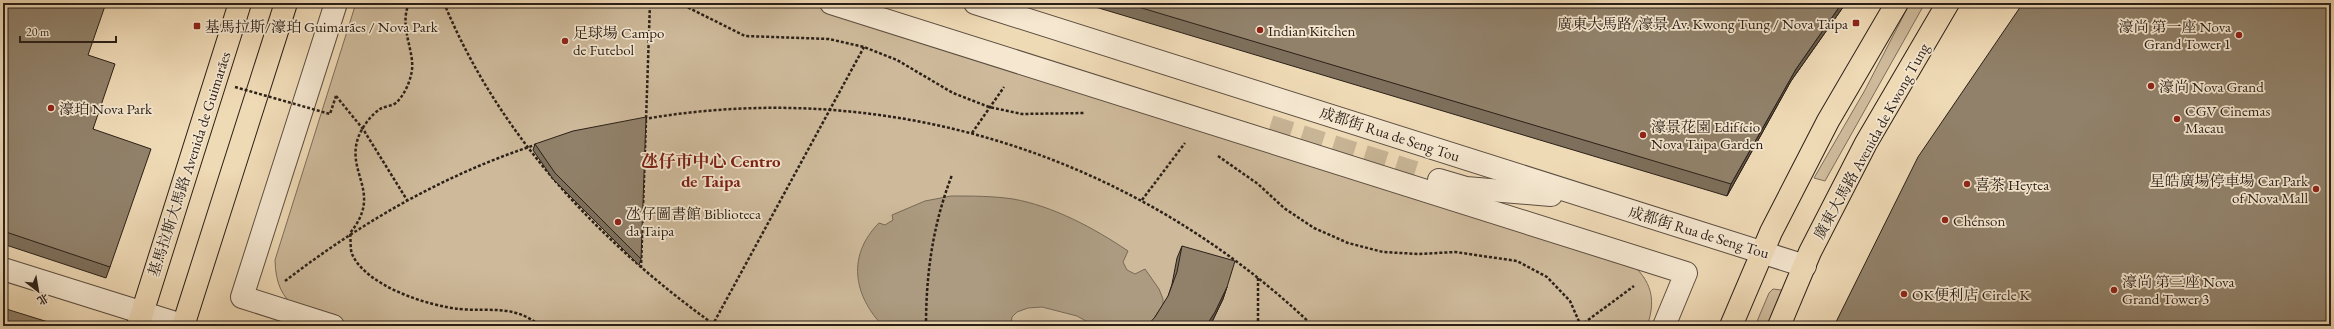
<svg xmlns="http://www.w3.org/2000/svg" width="2334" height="329" font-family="'EB Garamond','Noto Serif SC',serif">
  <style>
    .green { fill: #ceba9b; stroke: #7c6d5a }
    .water { fill: #ac9b80; stroke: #786a56 }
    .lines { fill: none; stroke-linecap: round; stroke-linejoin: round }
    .minor-tunnel { stroke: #c8b596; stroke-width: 22; stroke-dasharray: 22 11; stroke-linecap: butt }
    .minor-casing { stroke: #5c4e40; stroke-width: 24 }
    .major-casing { stroke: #2b2018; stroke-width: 24 }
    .path { stroke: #2b2018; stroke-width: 2.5; stroke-dasharray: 3 2; stroke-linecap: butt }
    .minor { stroke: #f5e7d0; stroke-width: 22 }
    .major { stroke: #efdab6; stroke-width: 22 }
    .path-bridge { stroke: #2b2018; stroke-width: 2.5; stroke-dasharray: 3 2; stroke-linecap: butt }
    .wall { fill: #7d6f5b; stroke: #2b2018 }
    .shaded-wall { fill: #665a4a; stroke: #2b2018 }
    .building { fill: #91816a; stroke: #2b2018 }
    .poi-dot { fill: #8f2418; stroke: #f5e7d0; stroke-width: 1.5 }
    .labels { text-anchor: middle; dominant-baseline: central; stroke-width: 3.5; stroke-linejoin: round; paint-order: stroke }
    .poi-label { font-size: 15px; fill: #2b2018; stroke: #f5e7d0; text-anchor: start }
    .street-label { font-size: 15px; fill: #2b2018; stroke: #f5e7d0 }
    .quarter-label { font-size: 17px; font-weight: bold; fill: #7a1f14; stroke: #f5e7d0 }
  </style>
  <rect width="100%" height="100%" fill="#efdab6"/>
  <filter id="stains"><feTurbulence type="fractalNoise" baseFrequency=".005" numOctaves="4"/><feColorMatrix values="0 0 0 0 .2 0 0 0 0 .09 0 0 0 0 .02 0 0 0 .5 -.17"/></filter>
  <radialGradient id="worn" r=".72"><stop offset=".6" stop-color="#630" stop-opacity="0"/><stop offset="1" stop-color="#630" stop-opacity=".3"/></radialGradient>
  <g class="green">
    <path d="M356,3h463l805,255c25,18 34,38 23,68h-1302c-40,-13 -69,-17 -70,-66z"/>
    <path d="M1910,3h15l-100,178 -11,-3 51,-88z"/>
    <path d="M1773,289l8,1 2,3 -9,33h-19l14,-33z"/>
  </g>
  <path class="water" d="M951,196c21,0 42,0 62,3 40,7 81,29 115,52l-5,11 4,8 8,4 10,-5 14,20 4,10v10l-9,17h-59l-18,-10 -35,-9 -14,1 -11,4 -5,5 -1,9h-128c-30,-31 -36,-71 -4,-103l6,2 8,-5 -1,-5 33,-14z"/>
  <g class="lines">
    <path class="minor-tunnel" d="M1270,126l145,46"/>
    <g class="minor-casing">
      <g id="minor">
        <path d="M831,3l855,270 -22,53"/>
        <path d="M975,3l830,263"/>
        <path d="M1439,180l27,8 85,7"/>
        <path d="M3,269l182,57"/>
        <path d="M333,326l-91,-29 94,-294"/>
      </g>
    </g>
    <g class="major-casing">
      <g id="major">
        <path d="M138,326l102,-323"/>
        <path d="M183,326l103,-323"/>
        <path d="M1731,326l40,-94 57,-111 69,-118"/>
        <path d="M1779,326l31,-74 56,-109 82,-140"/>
      </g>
    </g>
    <g class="path">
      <path d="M409,3c-11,26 8,50 2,72 -2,9 -7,20 -14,27 -4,4 -12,4 -17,7 -9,6 -18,18 -22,29 -12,36 25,55 -8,95 1,7 0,16 2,21 14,32 76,52 108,55 31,3 54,-5 80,17"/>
      <path d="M444,3c55,133 157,241 272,323"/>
      <path d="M679,3l66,33 84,3 35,8 33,13 56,33 36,14 33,7 62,-1"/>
      <path d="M336,96l27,33 44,71"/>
      <path d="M644,119c245,-42 490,36 669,207"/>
      <path d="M972,133l32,-46"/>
      <path d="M1218,156l40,28 26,24 30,20 34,15 35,9 36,2 36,-2 62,9 30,16 23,24 11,25"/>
      <path d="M1142,200l43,-57"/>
      <path d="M641,268l9,-265"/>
      <path d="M285,281c77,-59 160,-107 253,-137"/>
      <path d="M712,326l152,-279"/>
      <path d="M926,326c0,-53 7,-102 26,-151"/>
      <path d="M1258,326v-49"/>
      <path d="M1580,326l54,-40"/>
    </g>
    <use href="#minor" class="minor"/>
    <use href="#major" class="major"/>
    <path class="path-bridge" d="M235,87l95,27 6,-18"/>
  </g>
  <g class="wall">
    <path d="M3,3l85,52 5,74 17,138 -4,11 -103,-34z"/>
    <path d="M1082,3h764l-55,78 -64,115z"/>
    <path d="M535,144l106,115 -2,6 -86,-86 -20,-29z"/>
    <path d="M1182,246l45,41 -4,12 -12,25 -56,-7 13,-20 4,-13 5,-26z"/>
  </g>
  <g class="shaded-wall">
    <path d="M1842,3h4l-55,78 -64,115 4,-12 65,-115z"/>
    <path d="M1227,287l-4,12 -12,25 -1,2h-4z"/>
  </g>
  <g class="building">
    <path d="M3,3h103l-18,52 27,9 -22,65 58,20 -41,118 -107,-36z"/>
    <path d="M1125,3h717l-46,66 -65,115z"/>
    <path d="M2023,3h308v323h-497l84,-169z"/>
    <path d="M646,117l-5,142 -86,-86 -20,-29 38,-13z"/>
    <path d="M1182,246l53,15 -8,26 -12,25 -9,14h-59l8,-9 13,-21 9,-24z"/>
    <path d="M3,308l58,18h-58z"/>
  </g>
  <g class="poi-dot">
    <rect x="1852" y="19" width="8" height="8" rx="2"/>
    <rect x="193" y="22" width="8" height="8" rx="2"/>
    <circle cx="1260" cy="30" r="4"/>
    <circle cx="2239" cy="35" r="4"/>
    <circle cx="565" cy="41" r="4"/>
    <circle cx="2151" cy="86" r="4"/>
    <circle cx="51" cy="108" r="4"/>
    <circle cx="2177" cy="119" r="4"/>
    <circle cx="1643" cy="135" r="4"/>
    <circle cx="1967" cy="184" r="4"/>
    <circle cx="2316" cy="189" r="4"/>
    <circle cx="1945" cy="220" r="4"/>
    <circle cx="618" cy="222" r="4"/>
    <circle cx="2114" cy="290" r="4"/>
    <circle cx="1904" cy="294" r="4"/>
  </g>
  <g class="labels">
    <g class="poi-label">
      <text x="1848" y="23" text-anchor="end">廣東大馬路/濠景 Av. Kwong Tung / Nova Taipa</text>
      <text x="205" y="26">基馬拉斯/濠珀 Guimarães / Nova Park</text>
      <text x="2231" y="26" text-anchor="end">濠尚 第一座 Nova<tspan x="2231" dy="17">Grand Tower 1</tspan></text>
      <text x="1268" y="30">Indian Kitchen</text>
      <text x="573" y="32">足球場 Campo<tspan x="573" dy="17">de Futebol</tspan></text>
      <text x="2159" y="86">濠尚 Nova Grand</text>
      <text x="59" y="108">濠珀 Nova Park</text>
      <text x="2185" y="110">CGV Cinemas<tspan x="2185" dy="17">Macau</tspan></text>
      <text x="1651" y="126">濠景花園 Edifício<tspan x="1651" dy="17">Nova Taipa Garden</tspan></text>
      <text x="2308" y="180" text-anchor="end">星皓廣場停車場 Car Park<tspan x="2308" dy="17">of Nova Mall</tspan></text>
      <text x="1975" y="184">喜茶 Heytea</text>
      <text x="626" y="213">氹仔圖書館 Biblioteca<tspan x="626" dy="17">da Taipa</tspan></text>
      <text x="1953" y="220">Chénson</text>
      <text x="2122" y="281">濠尚 第三座 Nova<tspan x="2122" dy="17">Grand Tower 3</tspan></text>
      <text x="1912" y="294">OK便利店 Circle K</text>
    </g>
    <g class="street-label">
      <text transform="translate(1390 134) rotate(18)">成都街 Rua de Seng Tou</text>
      <text transform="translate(1871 141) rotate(-61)">廣東大馬路 Avenida de Kwong Tung</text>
      <text transform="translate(189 164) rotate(-72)">基馬拉斯大馬路 Avenida de Guimarães</text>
      <text transform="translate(1699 232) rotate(17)">成都街 Rua de Seng Tou</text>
    </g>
    <g class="quarter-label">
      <text x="711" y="161">氹仔市中心 Centro<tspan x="711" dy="20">de Taipa</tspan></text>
    </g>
  </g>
  <rect width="2334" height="329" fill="none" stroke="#efdab6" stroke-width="16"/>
  <rect x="4" y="4" width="2326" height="321" fill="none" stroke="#2b2018" stroke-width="2"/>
  <rect x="8" y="8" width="2318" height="313" fill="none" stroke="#2b2018"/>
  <g transform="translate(38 291) rotate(149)" stroke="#f5e7d0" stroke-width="3" paint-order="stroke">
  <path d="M0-3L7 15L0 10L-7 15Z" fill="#2b2018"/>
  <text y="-6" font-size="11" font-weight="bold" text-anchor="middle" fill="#2b2018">北</text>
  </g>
  <path d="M20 36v6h96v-6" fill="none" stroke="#2b2018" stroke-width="2"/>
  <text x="26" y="36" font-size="12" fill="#2b2018" stroke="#f5e7d0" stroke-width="3" paint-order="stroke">20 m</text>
  <rect width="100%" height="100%" filter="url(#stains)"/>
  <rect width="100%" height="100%" fill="url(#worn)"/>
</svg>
